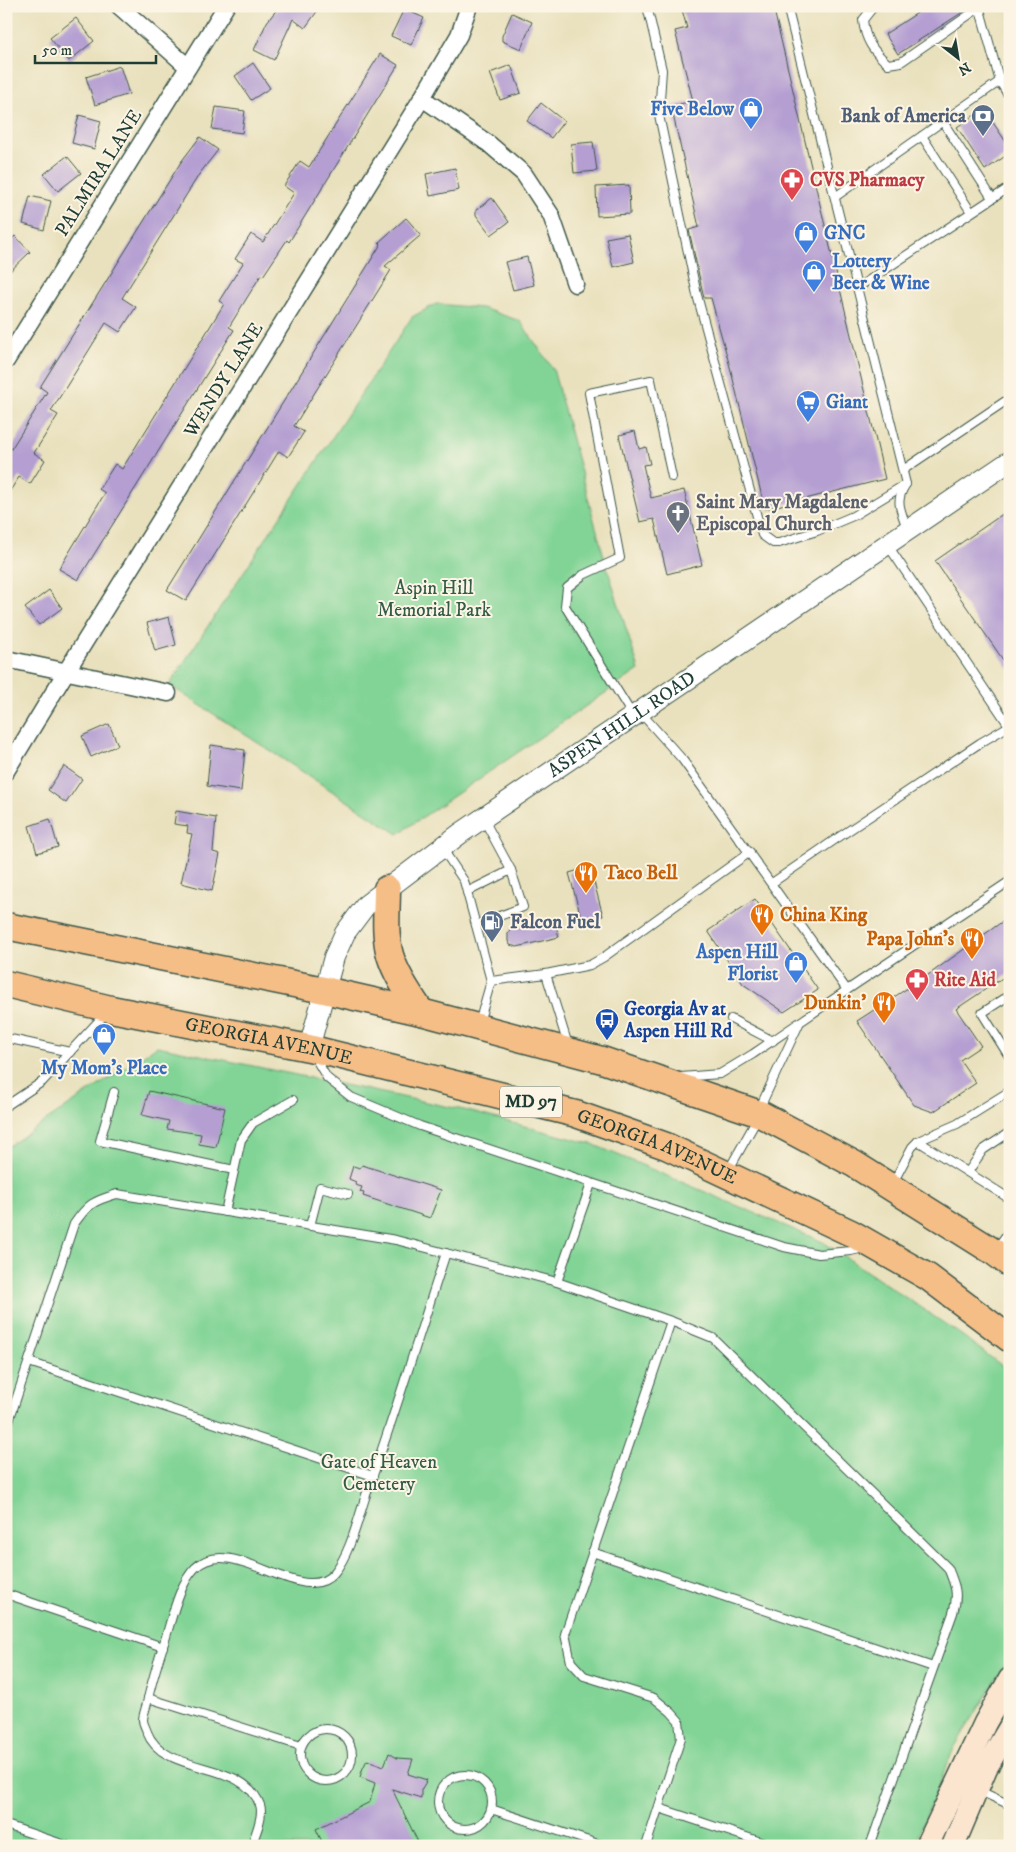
<svg xmlns="http://www.w3.org/2000/svg" width="1016" height="1852" font-family="'IM FELL DW Pica',serif">
  <style>
    .green { fill: #82d496; stroke: #508865 }
    .building { fill: #b49ed2 }
    .lines { fill: none; stroke-linecap: round; stroke-linejoin: round }
    .service-casing { stroke: #3d5649; stroke-width: 10 }
    .minor-casing { stroke: #3d5649; stroke-width: 19 }
    .tertiary-casing { stroke: #3d5649; stroke-width: 22 }
    .secondary-casing { stroke: #3d5649; stroke-width: 25 }
    .primary-casing { stroke: #3d5649; stroke-width: 29 }
    .service { stroke: #fff; stroke-width: 8 }
    .minor { stroke: #fff; stroke-width: 16 }
    .tertiary { stroke: #fff; stroke-width: 20 }
    .secondary { stroke: #fbe5cf; stroke-width: 22 }
    .primary { stroke: #f6be87; stroke-width: 26 }
    .labels { text-anchor: middle; dominant-baseline: central; stroke-width: 4; stroke-linejoin: round; paint-order: stroke }
    .shield { fill: #fcf5e5; stroke: #617469; stroke-width: 1 }
    .shield-label { font-size: 18px; font-weight: bold; fill: #1f3d34 }
    .shop-label { font-size: 19px; font-weight: bold; fill: #366cbe; stroke: #fcf5e5; text-anchor: start }
    .service-label { font-size: 19px; font-weight: bold; fill: #4e5e75; stroke: #fcf5e5; text-anchor: end }
    .street-label { font-size: 19px; fill: #1f3d34; stroke: #fcf5e5 }
    .health-label { font-size: 19px; font-weight: bold; fill: #be3a42; stroke: #fcf5e5; text-anchor: start }
    .worship-label { font-size: 19px; font-weight: bold; fill: #5b616d; stroke: #fcf5e5; text-anchor: start }
    .park-label { font-size: 19px; fill: #335b48; stroke: #fcf5e5 }
    .food-label { font-size: 19px; font-weight: bold; fill: #c56008; stroke: #fcf5e5; text-anchor: start }
    .transit-label { font-size: 19px; font-weight: bold; fill: #164399; stroke: #fcf5e5; text-anchor: start }
  </style>
  <rect width="100%" height="100%" fill="#fcf5e5"/>
  <filter id="ink" filterUnits="userSpaceOnUse"><feTurbulence type="fractalNoise" baseFrequency=".02" numOctaves="2"/><feDisplacementMap in="SourceGraphic" scale="10" xChannelSelector="R" yChannelSelector="G"/><feConvolveMatrix kernelMatrix="1 2 1 2 8 2 1 2 1" color-interpolation-filters="sRGB"/></filter>
  <filter id="wash" filterUnits="userSpaceOnUse"><feTurbulence type="fractalNoise" baseFrequency=".0096" numOctaves="4" result="noise"/><feDisplacementMap in="SourceGraphic" scale="20" xChannelSelector="R" yChannelSelector="G"/><feGaussianBlur stdDeviation="1.12" result="paint"/><feColorMatrix in="noise" values="0 0 0 0 0 0 0 0 0 0 0 0 0 0 0 0 0 1.4 0 .05"/><feComposite in="paint" operator="in"/></filter>
  <g filter="url(#wash)">
    <rect width="100%" height="100%" fill="#e9e1bd"/>
    <g class="green">
      <path d="M436,304l46,4 38,13 33,48 53,195 33,106 -241,164 -229,-149 243,-368z"/>
      <path d="M157,1046l307,64 128,34 231,98 137,92 50,38v285l-56,91 -40,98h-908v-698z"/>
    </g>
    <g id="blocks">
      <g class="building">
        <path d="M276,6h45l-16,22 -12,-9 -19,41 -20,-10 13,-28 11,-14z"/>
        <path d="M681,6h92l112,473 -120,30 -35,-142 -19,-69h-7l-15,-68 10,-3 -28,-121 22,-5 -18,-70 12,-3z"/>
        <path d="M928,6h44l-74,48 -13,-20z"/>
        <path d="M404,9l20,9 -13,27 -20,-9z"/>
        <path d="M512,13l20,9 -11,27 -19,-8v-5z"/>
        <path d="M76,18l18,23 -25,20 -19,-23z"/>
        <path d="M380,54l18,11 -109,177 -2,-2 -24,36 -2,-1 -32,52 5,3 -156,250 -19,-11 46,-76 -6,-4 16,-25 7,5 102,-165 -5,-3 24,-38 -8,-4 16,-25 12,8 31,-49 -10,-7 16,-25 9,6z"/>
        <path d="M253,63l17,25 -19,12 -16,-24z"/>
        <path d="M511,65l10,28 -21,7 -10,-27z"/>
        <path d="M120,66l9,28 -34,11 -9,-28z"/>
        <path d="M541,103l23,18 -13,17 -24,-17z"/>
        <path d="M216,107l29,4 -3,22 -30,-4z"/>
        <path d="M984,109l26,39v5l-25,17 -28,-43z"/>
        <path d="M79,115l22,6 -7,28 -22,-6z"/>
        <path d="M200,137l18,13 -18,23 -78,125 14,9 -16,25 -14,-9 -55,88 7,4 -24,38 11,7 -15,24 -11,-7 -13,20v-40l41,-65 -7,-5 141,-225z"/>
        <path d="M593,142l4,29 -23,2 -3,-29z"/>
        <path d="M67,156l14,17 -23,18 -14,-17z"/>
        <path d="M455,168l4,22 -29,6 -4,-22z"/>
        <path d="M629,185l1,29 -33,2 -1,-29z"/>
        <path d="M30,196l21,5 -7,29 -21,-6z"/>
        <path d="M492,198l17,24 -18,13 -15,-20v-5z"/>
        <path d="M406,218l15,17 -36,31 6,4 -97,156 10,6 -16,25 -9,-6 -93,150 -19,-11 214,-346 -2,-2z"/>
        <path d="M628,234l6,28 -21,5 -7,-29z"/>
        <path d="M15,236l15,16 -24,23v-30z"/>
        <path d="M527,257l7,28 -21,5 -8,-28z"/>
        <path d="M635,431l4,18 7,-2 4,17 -7,1 8,33 33,-8 18,75 -35,9 -13,-55 -14,3 -21,-87z"/>
        <path d="M1010,509v161l-75,-109z"/>
        <path d="M49,590l13,18 -23,17 -14,-17z"/>
        <path d="M169,617l7,28 -21,6 -8,-28z"/>
        <path d="M109,724l9,21 -27,12 -9,-21z"/>
        <path d="M211,745l34,5 -4,41 -34,-5z"/>
        <path d="M64,766l18,13 -16,24 -18,-13z"/>
        <path d="M176,811l40,7 -3,34 7,2 -8,37 -31,-8 11,-49 -5,-1 1,-7 -14,-2z"/>
        <path d="M50,819l8,28 -21,6 -8,-27z"/>
        <path d="M590,867l13,49 -21,5 -13,-48z"/>
        <path d="M755,899l63,91 -34,22 -41,-28 -35,-53z"/>
        <path d="M1010,916v57l-54,36 25,37 -21,14 16,23 -43,29 -19,-7 -57,-84 74,-48z"/>
        <path d="M554,918l5,19 -42,10 -7,-2 -2,-4v-7l3,-5z"/>
        <path d="M149,1091l76,17 -9,39 -17,-3 2,-10 -34,-5 2,-8 -27,-6z"/>
        <path d="M362,1165l79,25 -11,28 -67,-22 1,-3 -4,-1 2,-5 -7,-2 1,-3 -7,-3 4,-13 7,2z"/>
        <path d="M389,1753l8,5 16,1 -5,15 19,6 -6,10v8l-29,-9 28,57h-96l-8,-17 54,-27 5,-19 -15,-6 3,-9 4,-8 17,6z"/>
      </g>
    </g>
  </g>
  <g filter="url(#ink)">
    <use href="#blocks" fill-opacity="0" stroke="#3d5649" stroke-width="1"/>
    <g class="lines">
      <g class="service-casing">
        <g id="service">
          <path d="M647,6l15,64 -3,45 38,180 65,240 11,8h6l38,-12 36,-15 53,-32"/>
          <path d="M787,6l119,478c-12,18 -5,25 1,45"/>
          <path d="M874,6l-11,14c2,20 10,31 25,44l13,-2 78,-54"/>
          <path d="M979,6l21,76 10,16"/>
          <path d="M943,122l49,76"/>
          <path d="M922,136l49,76"/>
          <path d="M835,197l175,-123"/>
          <path d="M857,288l153,-101"/>
          <path d="M903,470l107,-72"/>
          <path d="M887,544l123,183"/>
          <path d="M640,712l42,47 165,231 163,-109"/>
          <path d="M633,716l-68,-110 2,-18 16,-13 37,-17 -31,-165 62,-13 21,97"/>
          <path d="M442,848l22,33 27,100"/>
          <path d="M772,883l64,-44 144,-96 29,-17"/>
          <path d="M467,892l44,-22 -28,-52"/>
          <path d="M476,925l47,-18 -12,-37"/>
          <path d="M546,974l44,-9 14,-8 146,-105"/>
          <path d="M1010,995l-28,18 28,45"/>
          <path d="M731,1019l42,22"/>
          <path d="M479,1023l12,-42 55,-7 22,71"/>
          <path d="M6,1038l64,14"/>
          <path d="M314,1056l13,22 24,19 69,29 364,121 35,7 32,-3 13,-3"/>
          <path d="M681,1077l39,-3 33,-20 94,-64"/>
          <path d="M114,1092l-14,49 134,29"/>
          <path d="M6,1106l36,-24 65,-70"/>
          <path d="M918,1141l92,58"/>
          <path d="M728,1171l32,-57 3,-13 36,-77"/>
          <path d="M968,1172l15,-22 27,-18"/>
          <path d="M893,1183l19,-36 6,-6 39,-17 53,-33"/>
          <path d="M225,1212l16,-72 12,-17 40,-23"/>
          <path d="M310,1226l10,-39 28,7"/>
          <path d="M996,1249l14,-19"/>
          <path d="M557,1282l34,-98"/>
          <path d="M29,1362l344,114"/>
          <path d="M6,1430l68,-206c14,-20 19,-23 43,-30l279,46 161,42 114,39 42,17 235,230c7,17 11,26 5,45l-83,233"/>
          <path d="M592,1552l341,115"/>
          <path d="M6,1594l157,53"/>
          <path d="M148,1698l153,48"/>
          <circle cx="326" cy="1755" r="26"/>
          <circle cx="465" cy="1802" r="27"/>
          <path d="M980,1791l30,14"/>
          <path d="M659,1808l114,38"/>
          <path d="M491,1809l113,37"/>
          <path d="M6,1825l62,21"/>
          <path d="M251,1846c4,-10 13,-31 9,-41 -17,-47 -96,-28 -113,-73 -1,-4 -4,-8 -4,-12 0,-5 3,-12 4,-17 4,-19 10,-38 16,-57 8,-23 15,-61 32,-78 37,-37 108,42 139,5 16,-19 24,-54 32,-78 29,-80 53,-161 80,-242"/>
          <path d="M646,1846l35,-108 -2,-17 -8,-9 -17,-14 -70,-22 -13,-14 -6,-28 106,-313"/>
        </g>
      </g>
      <g class="minor-casing">
        <g id="minor">
          <path d="M119,6l69,61"/>
          <path d="M422,98l67,46 35,30 27,41 24,69"/>
          <path d="M6,361l220,-355"/>
          <path d="M6,659l162,34"/>
          <path d="M6,771l60,-99 356,-574 37,-63 10,-29"/>
        </g>
      </g>
      <g class="tertiary-casing">
        <g id="tertiary">
          <path id="s1" d="M309,1048l25,-91 11,-24 21,-28 95,-72 549,-372"/>
        </g>
      </g>
      <g class="secondary-casing">
        <g id="secondary">
          <path d="M927,1846l58,-123 25,-44"/>
          <path d="M953,1846l33,-78 24,-41"/>
        </g>
      </g>
      <g class="primary-casing">
        <g id="primary">
          <path d="M387,889c0,21 -3,45 3,66 6,20 20,40 31,57"/>
          <path d="M6,926l318,64 97,22 181,48 158,54 94,50 140,88 16,12"/>
          <path id="s2" d="M6,984l105,25 198,39 267,66 90,32 185,87 77,44 82,62"/>
        </g>
      </g>
      <use href="#service" class="service"/>
      <use href="#minor" class="minor"/>
      <use href="#tertiary" class="tertiary"/>
      <use href="#secondary" class="secondary"/>
      <use href="#primary" class="primary"/>
    </g>
  </g>
  <defs>
    <g id="shop-pin" transform="scale(1.25)"><path d="M0 17L-7.5 6A9.5 9.5 0 1 1 7.5 6Z" fill="#3f7fe0" stroke="#fcf5e5"/><path d="M-5-2.5h2.3a2.7 3.5 0 0 1 5.4 0H5L5.5 6h-11ZM-1.5-2.5h3a1.5 2.3 0 0 0-3 0Z" fill="#fff"/></g>
    <g id="bank-pin" transform="scale(1.25)"><path d="M0 17L-7.5 6A9.5 9.5 0 1 1 7.5 6Z" fill="#5c6f8a" stroke="#fcf5e5"/><path d="M-6-4H6V4H-6ZM0-2.3a2.3 2.3 0 1 0 0 4.6a2.3 2.3 0 1 0 0-4.6Z" fill="#fff"/></g>
    <g id="pharmacy-pin" transform="scale(1.25)"><path d="M0 17L-7.5 6A9.5 9.5 0 1 1 7.5 6Z" fill="#e0444e" stroke="#fcf5e5"/><path d="M-2-6h4v4h4v4h-4v4h-4v-4h-4v-4h4Z" fill="#fff"/></g>
    <g id="supermarket-pin" transform="scale(1.25)"><path d="M0 17L-7.5 6A9.5 9.5 0 1 1 7.5 6Z" fill="#3f7fe0" stroke="#fcf5e5"/><path d="M-6-5.5h2.5l.6 2H6L4.5 2H-2.5L-4.4-4H-6ZM-1.5 3.2a1.3 1.3 0 1 0 .1 0ZM3 3.2a1.3 1.3 0 1 0 .1 0Z" fill="#fff"/></g>
    <g id="church-pin" transform="scale(1.25)"><path d="M0 17L-7.5 6A9.5 9.5 0 1 1 7.5 6Z" fill="#6b7280" stroke="#fcf5e5"/><path d="M-1.2-6h2.4v3.5h3.3v2.4h-3.3V6h-2.4V-.1h-3.3v-2.4h3.3Z" fill="#fff"/></g>
    <g id="restaurant-pin" transform="scale(1.25)"><path d="M0 17L-7.5 6A9.5 9.5 0 1 1 7.5 6Z" fill="#e8710a" stroke="#fcf5e5"/><path d="M-5-6h1v4h1v-4h1v4h1v-4h1v5L-1.5 .5V6h-2V.5L-5-1ZM5-6V6H3V1.5H1.5Q1.5-4 5-6Z" fill="#fff"/></g>
    <g id="fuel-pin" transform="scale(1.25)"><path d="M0 17L-7.5 6A9.5 9.5 0 1 1 7.5 6Z" fill="#5c6f8a" stroke="#fcf5e5"/><path d="M-5.5-6h7V0h2V4h1.3V-2.5L3-4.5l.8-.8L6-3V5H2.5V1h-1V6h-7ZM-4.2-4.7v3.2H.2V-4.7Z" fill="#fff"/></g>
    <g id="bus-pin" transform="scale(1.25)"><path d="M0 17L-7.5 6A9.5 9.5 0 1 1 7.5 6Z" fill="#1a4fb4" stroke="#fcf5e5"/><path d="M-5-6H5V4H4V6H2V4H-2V6H-4V4H-5ZM-3.5-4V0h7V-4ZM-3.5 1.2v1.5H-2V1.2ZM2 1.2v1.5H3.5V1.2Z" fill="#fff"/></g>
  </defs>
  <g fill-rule="evenodd">
    <use href="#shop-pin" x="751" y="109"/>
    <use href="#bank-pin" x="983" y="116"/>
    <use href="#pharmacy-pin" x="792" y="180"/>
    <use href="#shop-pin" x="806" y="233"/>
    <use href="#shop-pin" x="814" y="272"/>
    <use href="#supermarket-pin" x="808" y="402"/>
    <use href="#church-pin" x="678" y="513"/>
    <use href="#restaurant-pin" x="586" y="873"/>
    <use href="#restaurant-pin" x="762" y="915"/>
    <use href="#fuel-pin" x="492" y="922"/>
    <use href="#restaurant-pin" x="972" y="939"/>
    <use href="#shop-pin" x="796" y="963"/>
    <use href="#pharmacy-pin" x="917" y="980"/>
    <use href="#restaurant-pin" x="884" y="1003"/>
    <use href="#bus-pin" x="607" y="1020"/>
    <use href="#shop-pin" x="104" y="1035"/>
  </g>
  <g class="labels">
    <rect class="shield" x="500" y="1086.5" width="62" height="31" rx="4"/>
    <g class="shield-label">
      <text x="531" y="1102">MD 97</text>
    </g>
    <g class="shop-label">
      <text x="734" y="109" text-anchor="end">Five Below</text>
      <text x="824" y="233">GNC</text>
      <text x="832" y="261">Lottery<tspan x="832" dy="22">Beer &amp; Wine</tspan></text>
      <text x="826" y="402">Giant</text>
      <text x="778" y="952" text-anchor="end">Aspen Hill<tspan x="778" dy="22">Florist</tspan></text>
      <text x="104" y="1068" text-anchor="middle">My Mom's Place</text>
    </g>
    <g class="service-label">
      <text x="966" y="116">Bank of America</text>
      <text x="510" y="922" text-anchor="start">Falcon Fuel</text>
    </g>
    <g class="street-label">
      <text transform="translate(99 173) rotate(-58)">PALMIRA LANE</text>
      <text transform="translate(224 380) rotate(-58)">WENDY LANE</text>
      <text stroke="none"><textPath href="#s1" startOffset="469">ASPEN HILL ROAD</textPath></text>
      <text stroke="none"><textPath href="#s2" startOffset="269">GEORGIA AVENUE</textPath></text>
      <text stroke="none"><textPath href="#s2" startOffset="672">GEORGIA AVENUE</textPath></text>
    </g>
    <g class="health-label">
      <text x="810" y="180">CVS Pharmacy</text>
      <text x="934" y="980">Rite Aid</text>
    </g>
    <g class="worship-label">
      <text x="696" y="502">Saint Mary Magdalene<tspan x="696" dy="22">Episcopal Church</tspan></text>
    </g>
    <g class="park-label">
      <text x="434" y="588">Aspin Hill<tspan x="434" dy="22">Memorial Park</tspan></text>
      <text x="379" y="1462">Gate of Heaven<tspan x="379" dy="22">Cemetery</tspan></text>
    </g>
    <g class="food-label">
      <text x="604" y="873">Taco Bell</text>
      <text x="780" y="915">China King</text>
      <text x="954" y="939" text-anchor="end">Papa John's</text>
      <text x="866" y="1003" text-anchor="end">Dunkin'</text>
    </g>
    <g class="transit-label">
      <text x="624" y="1009">Georgia Av at<tspan x="624" dy="22">Aspen Hill Rd</tspan></text>
    </g>
  </g>
  <rect width="1016" height="1852" fill="none" stroke="#fcf5e5" stroke-width="25"/>
  <g transform="translate(958 58) rotate(149)" stroke="#fcf5e5" stroke-width="4" paint-order="stroke">
  <path d="M0-4L9 19L0 12L-9 19Z" fill="#1f3d34"/>
  <text y="-8" font-size="14" font-weight="bold" text-anchor="middle" fill="#1f3d34">N</text>
  </g>
  <path d="M35 55v8h121v-8" fill="none" stroke="#1f3d34" stroke-width="2.5"/>
  <text x="42" y="55" font-size="15" fill="#1f3d34" stroke="#fcf5e5" stroke-width="4" paint-order="stroke">50 m</text>
</svg>
